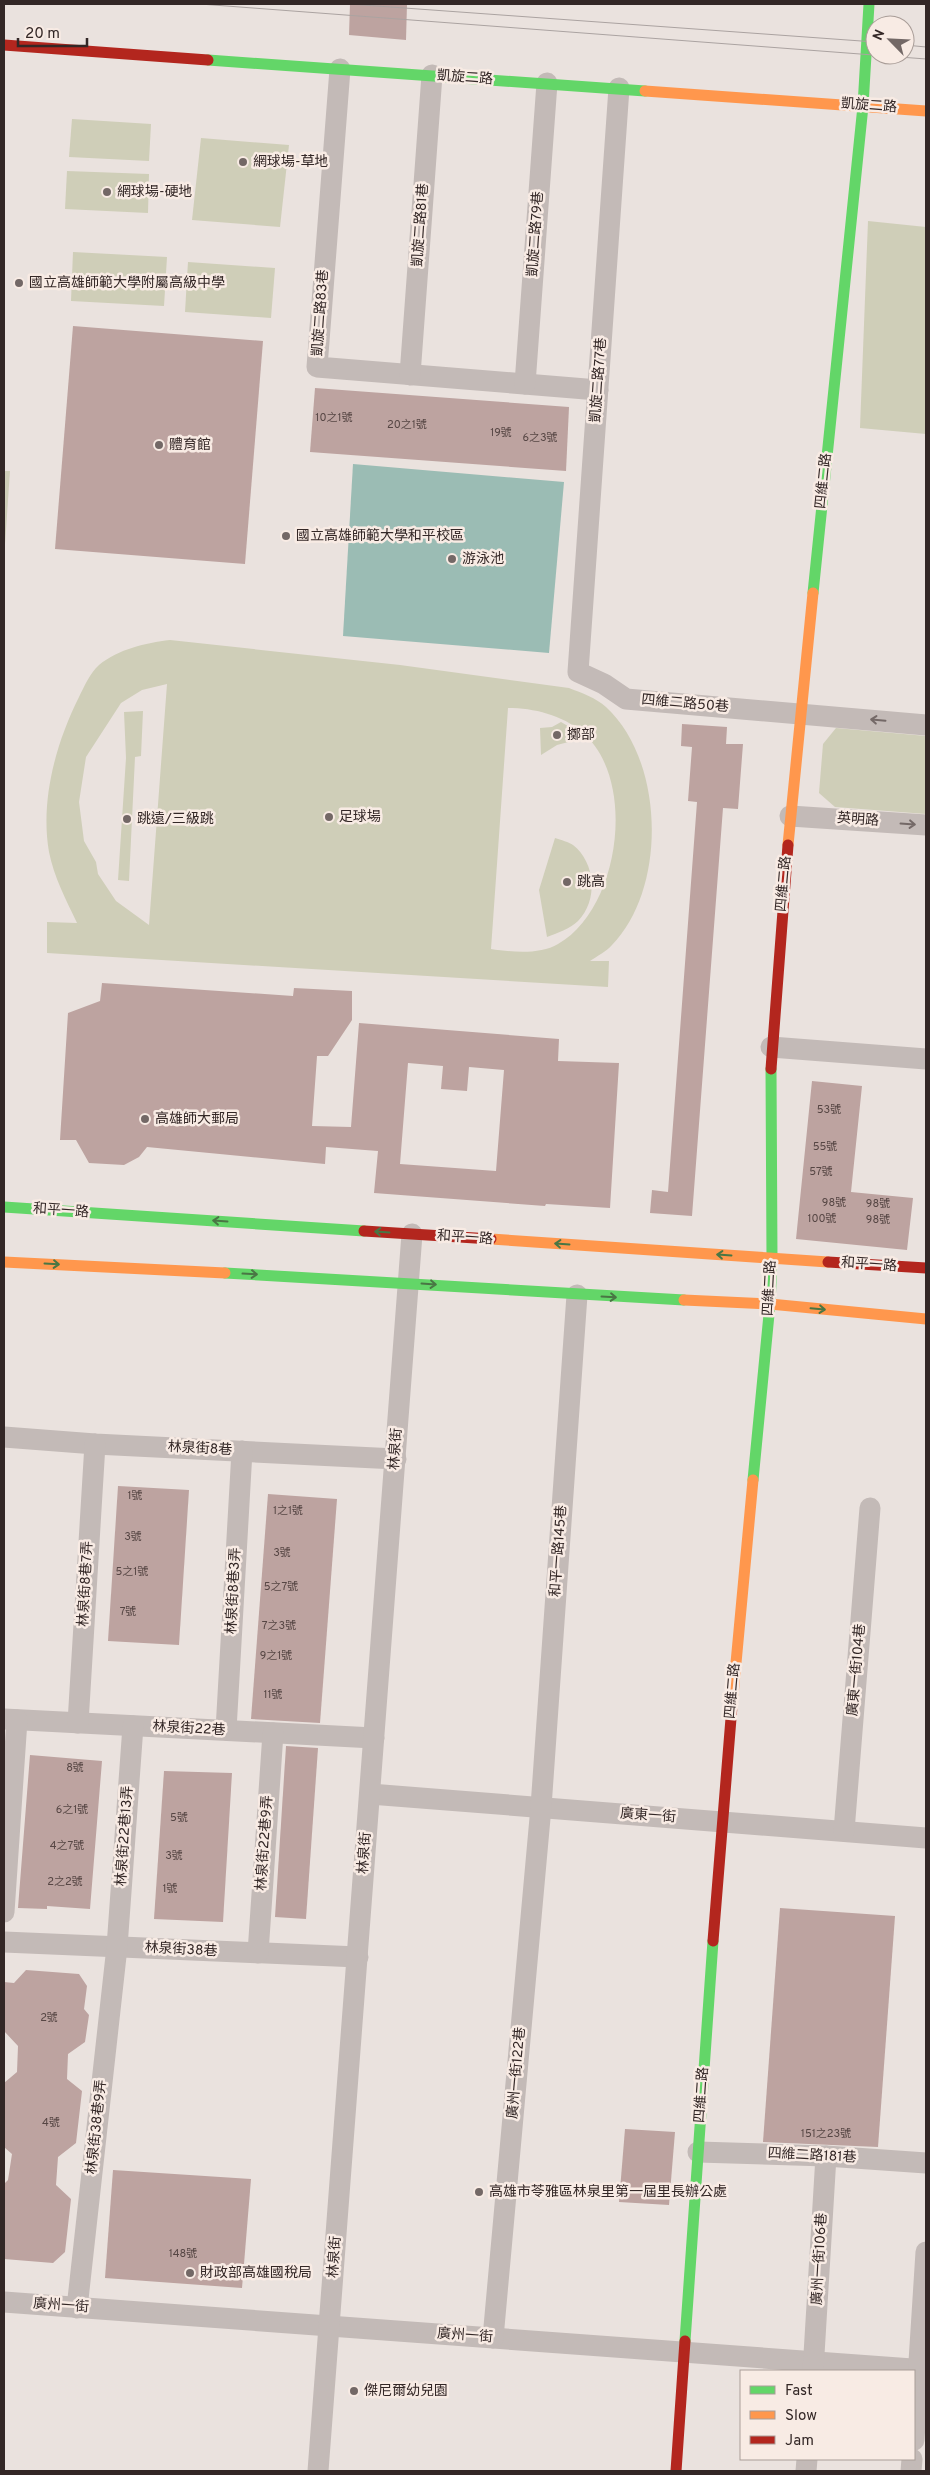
<svg xmlns="http://www.w3.org/2000/svg" width="930" height="2475" font-family="Overpass,'Noto Sans TC',sans-serif">
  <style>
    .green { fill: #cfceb8; fill-rule: evenodd }
    .water { fill: #9bbcb4 }
    .building { fill: #bda3a0; fill-rule: evenodd }
    .lines { fill: none; stroke-linecap: round; stroke-linejoin: round }
    .street { stroke: #c3bab7; stroke-width: 21 }
    .fast { stroke: #63d668; stroke-width: 11 }
    .slow { stroke: #ff974d; stroke-width: 11 }
    .jam { stroke: #b3261e; stroke-width: 11 }
    .tram { stroke: #aba3a1; stroke-width: 1 }
    .oneway { stroke: #746967 }
    .oneway2 { stroke: #497644 }
    .poi-dot { fill: #736866; stroke: #f8ebe4; stroke-width: 2 }
    .labels { text-anchor: middle; dominant-baseline: central; stroke-width: 5; stroke-linejoin: round; paint-order: stroke }
    .number-label { font-size: 11px; fill: #564644 }
    .street-label { font-size: 14px; fill: #332726; stroke: #f8ebe4 }
    .poi-label { font-size: 14px; fill: #332726; stroke: #f8ebe4; text-anchor: start }
  </style>
  <rect width="100%" height="100%" fill="#eae2de"/>
  <g class="green">
    <path d="M72,119l79,5 -2,37 -80,-4z"/>
    <path d="M201,138l88,7 -9,82 -88,-7z"/>
    <path d="M67,171l82,3 -1,39 -83,-4z"/>
    <path d="M868,221l58,6v207l-66,-6z"/>
    <path d="M73,252l94,5 -3,49 -93,-5z"/>
    <path d="M188,262l87,6 -4,50 -86,-6z"/>
    <path d="M4,471h6l-6,88z"/>
    <path d="M170,640l230,25 169,23c13,5 27,10 37,19 59,54 61,182 6,238 -6,7 -15,11 -22,16h19l-1,26 -561,-34v-31l30,1c-11,-23 -23,-46 -28,-71 -9,-52 7,-109 30,-155 5,-10 11,-24 20,-32 20,-16 46,-22 71,-25zM167,684l-18,241 -33,-24 -18,-27 -2,-12 -12,-21 -5,-39 7,-45 35,-54 21,-13zM508,708c26,0 54,7 74,24 56,47 38,177 -24,212 -18,11 -47,8 -67,5z"/>
    <path d="M143,711l-2,45 -6,1 -6,124 -11,-1 8,-122 -2,-46z"/>
    <path d="M561,722l12,7 3,11 -19,5 -16,10 -1,-27 12,-1z"/>
    <path d="M836,728l90,8v78l-91,-7 -16,-14 4,-49z"/>
    <path d="M555,838c6,2 14,4 18,7 23,18 25,56 5,76 -8,8 -21,12 -31,16l-8,-47z"/>
  </g>
  <path class="water" d="M353,464l211,18 -15,171 -206,-17z"/>
  <g class="building">
    <path d="M350,4h57l-1,36 -57,-5z"/>
    <path d="M73,326l190,15 -18,223 -190,-15z"/>
    <path d="M315,388l254,19 -3,64 -256,-19z"/>
    <path d="M682,724l45,3 -1,17h17l-5,65 -15,-1 -31,408 -42,-3 2,-23 16,2 29,-390 -9,-1 4,-54 -11,-1z"/>
    <path d="M102,983l191,13 1,-8 58,3v29l-24,36h-11l-5,70 39,1 8,-104 200,16 -1,22 61,2 -9,145 -64,-4 -1,2 -171,-13 4,-42 -52,-4 -1,17 -178,-17 -8,10 -15,8 -35,-2 -13,-23h-16l8,-127 32,-12zM408,1063l35,3 -2,23 26,2 2,-24 35,3 -8,101 -96,-7z"/>
    <path d="M812,1081l50,5 -11,106 62,6 -6,52 -111,-11z"/>
    <path d="M118,1486l71,4 -10,155 -71,-4z"/>
    <path d="M268,1494l69,5 -17,224 -69,-4z"/>
    <path d="M286,1746l32,2 -12,171 -31,-2z"/>
    <path d="M30,1755l72,6 -12,148 -43,-3v3l-29,-1z"/>
    <path d="M164,1771l68,2 -9,149 -69,-3z"/>
    <path d="M780,1908l115,8 -17,231 -115,-5z"/>
    <path d="M26,1970l53,4 8,12 -3,23 5,6 -4,27 -17,12 -1,25 15,12 -6,52 -18,14 -2,28 15,14 -6,53 -12,11 -49,-4v-75l4,-4 4,-26 -8,-7v-64l13,-11 1,-26 -14,-15v-49l10,1z"/>
    <path d="M625,2129l50,3 -6,73 -50,-3z"/>
    <path d="M113,2170l138,9 -9,109 -137,-10z"/>
  </g>
  <g class="lines">
    <g class="street">
      <path d="M340,69l-23,298 281,23"/>
      <path d="M619,88l-41,584 26,12 22,15 300,26"/>
      <path d="M410,375l22,-300"/>
      <path d="M525,384l22,-301"/>
      <path d="M790,816l136,9"/>
      <path d="M771,1047l155,12"/>
      <path d="M4,1437l91,7 301,15"/>
      <path d="M4,1719l370,19"/>
      <path d="M78,1723l17,-279"/>
      <path d="M226,1730l16,-279"/>
      <path d="M370,1794l556,44"/>
      <path d="M844,1831l26,-323"/>
      <path d="M4,1912l13,-192"/>
      <path d="M4,1942l354,15"/>
      <path d="M258,1953l15,-220"/>
      <path d="M698,2152l128,4 100,7"/>
      <path d="M4,2302l922,68"/>
      <path d="M77,2308l40,-361 16,-221"/>
      <path d="M493,2338l48,-531 36,-512"/>
      <path d="M813,2371l13,-215"/>
      <path d="M914,2440l12,-188"/>
      <path d="M318,2471l94,-1237"/>
      <path d="M806,2471l1,-12"/>
      <path d="M911,2471l1,-12"/>
    </g>
    <g class="fast">
      <path d="M208,60l437,31"/>
      <path d="M813,593l50,-487 6,-102"/>
      <path d="M4,1207l360,24"/>
      <path d="M225,1273l459,27"/>
      <path d="M753,1480l17,-176 2,-45 -1,-190"/>
      <path d="M685,2341l28,-400"/>
    </g>
    <g class="slow">
      <path d="M645,91l281,20"/>
      <path d="M788,845l25,-252"/>
      <path d="M491,1239l337,23"/>
      <path d="M4,1262l221,11"/>
      <path d="M684,1300l86,4 156,15"/>
      <path d="M732,1706l21,-226"/>
    </g>
    <g class="jam">
      <path d="M4,45l204,15"/>
      <path d="M771,1069l17,-224"/>
      <path d="M364,1231l127,8"/>
      <path d="M828,1262l98,6"/>
      <path d="M713,1941l19,-235"/>
      <path d="M676,2471l9,-130"/>
    </g>
    <g class="tram">
      <path d="M200,4l726,55"/>
      <path d="M349,4l526,38"/>
      <path d="M905,45l21,2"/>
    </g>
  </g>
  <defs><path id="oneway-shaft" d="M-6 0H5M1.5-3L5.5 0L1.5 3" fill="none" stroke-width="1.6" stroke-linecap="round" stroke-linejoin="round" transform="scale(1.25)"/></defs>
  <g class="oneway">
    <use href="#oneway-shaft" transform="translate(878 720) rotate(-175)"/>
    <use href="#oneway-shaft" transform="translate(908 824) rotate(4)"/>
  </g>
  <g class="oneway2">
    <use href="#oneway-shaft" transform="translate(220 1221) rotate(-176)"/>
    <use href="#oneway-shaft" transform="translate(382 1232) rotate(-176)"/>
    <use href="#oneway-shaft" transform="translate(562 1244) rotate(-176)"/>
    <use href="#oneway-shaft" transform="translate(724 1255) rotate(-176)"/>
    <use href="#oneway-shaft" transform="translate(52 1264) rotate(3)"/>
    <use href="#oneway-shaft" transform="translate(250 1274) rotate(3)"/>
    <use href="#oneway-shaft" transform="translate(429 1284) rotate(4)"/>
    <use href="#oneway-shaft" transform="translate(609 1297) rotate(3)"/>
    <use href="#oneway-shaft" transform="translate(818 1309) rotate(5)"/>
  </g>
  <g class="poi-dot">
    <circle cx="243" cy="162" r="5"/>
    <circle cx="107" cy="192" r="5"/>
    <circle cx="19" cy="283" r="5"/>
    <circle cx="159" cy="445" r="5"/>
    <circle cx="286" cy="536" r="5"/>
    <circle cx="452" cy="559" r="5"/>
    <circle cx="557" cy="735" r="5"/>
    <circle cx="329" cy="817" r="5"/>
    <circle cx="127" cy="819" r="5"/>
    <circle cx="567" cy="882" r="5"/>
    <circle cx="145" cy="1119" r="5"/>
    <circle cx="479" cy="2192" r="5"/>
    <circle cx="190" cy="2273" r="5"/>
    <circle cx="354" cy="2391" r="5"/>
  </g>
  <g class="labels">
    <g class="number-label">
      <text x="334" y="418">10之1號</text>
      <text x="407" y="425">20之1號</text>
      <text x="501" y="433">19號</text>
      <text x="540" y="438">6之3號</text>
      <text x="829" y="1110">53號</text>
      <text x="825" y="1147">55號</text>
      <text x="821" y="1172">57號</text>
      <text x="834" y="1203">98號</text>
      <text x="878" y="1204">98號</text>
      <text x="822" y="1219">100號</text>
      <text x="878" y="1220">98號</text>
      <text x="135" y="1496">1號</text>
      <text x="288" y="1511">1之1號</text>
      <text x="133" y="1537">3號</text>
      <text x="282" y="1553">3號</text>
      <text x="132" y="1572">5之1號</text>
      <text x="281" y="1587">5之7號</text>
      <text x="128" y="1612">7號</text>
      <text x="279" y="1626">7之3號</text>
      <text x="276" y="1656">9之1號</text>
      <text x="273" y="1695">11號</text>
      <text x="75" y="1768">8號</text>
      <text x="72" y="1810">6之1號</text>
      <text x="179" y="1818">5號</text>
      <text x="67" y="1846">4之7號</text>
      <text x="174" y="1856">3號</text>
      <text x="65" y="1882">2之2號</text>
      <text x="170" y="1889">1號</text>
      <text x="49" y="2018">2號</text>
      <text x="51" y="2123">4號</text>
      <text x="826" y="2134">151之23號</text>
      <text x="183" y="2254">148號</text>
    </g>
    <g class="street-label">
      <text transform="translate(465 78) rotate(4)">凱旋二路</text>
      <text transform="translate(869 106) rotate(4)">凱旋二路</text>
      <text transform="translate(421 225) rotate(-86)">凱旋二路81巷</text>
      <text transform="translate(536 234) rotate(-86)">凱旋二路79巷</text>
      <text transform="translate(321 313) rotate(-86)">凱旋二路83巷</text>
      <text transform="translate(599 380) rotate(-86)">凱旋二路77巷</text>
      <text transform="translate(824 481) rotate(-84)">四維二路</text>
      <text transform="translate(685 704) rotate(5)">四維二路50巷</text>
      <text transform="translate(858 820) rotate(4)">英明路</text>
      <text transform="translate(784 884) rotate(-85)">四維二路</text>
      <text transform="translate(61 1211) rotate(4)">和平一路</text>
      <text transform="translate(465 1238) rotate(4)">和平一路</text>
      <text transform="translate(869 1265) rotate(4)">和平一路</text>
      <text transform="translate(770 1288) rotate(-87)">四維二路</text>
      <text transform="translate(200 1449) rotate(3)">林泉街8巷</text>
      <text transform="translate(396 1449) rotate(-86)">林泉街</text>
      <text transform="translate(559 1551) rotate(-86)">和平一路145巷</text>
      <text transform="translate(86 1584) rotate(-87)">林泉街8巷7弄</text>
      <text transform="translate(234 1591) rotate(-87)">林泉街8巷3弄</text>
      <text transform="translate(857 1670) rotate(-85)">廣東一街104巷</text>
      <text transform="translate(733 1691) rotate(-85)">四維二路</text>
      <text transform="translate(189 1729) rotate(3)">林泉街22巷</text>
      <text transform="translate(648 1816) rotate(4)">廣東一街</text>
      <text transform="translate(125 1836) rotate(-86)">林泉街22巷13弄</text>
      <text transform="translate(265 1843) rotate(-86)">林泉街22巷9弄</text>
      <text transform="translate(365 1853) rotate(-86)">林泉街</text>
      <text transform="translate(181 1950) rotate(3)">林泉街38巷</text>
      <text transform="translate(517 2073) rotate(-85)">廣州一街122巷</text>
      <text transform="translate(702 2095) rotate(-86)">四維二路</text>
      <text transform="translate(97 2127) rotate(-84)">林泉街38巷9弄</text>
      <text transform="translate(812 2156) rotate(3)">四維二路181巷</text>
      <text transform="translate(335 2257) rotate(-86)">林泉街</text>
      <text transform="translate(820 2259) rotate(-87)">廣州一街106巷</text>
      <text transform="translate(61 2306) rotate(4)">廣州一街</text>
      <text transform="translate(465 2336) rotate(4)">廣州一街</text>
    </g>
    <g class="poi-label">
      <text x="253" y="162">網球場-草地</text>
      <text x="117" y="192">網球場-硬地</text>
      <text x="29" y="283">國立高雄師範大學附屬高級中學</text>
      <text x="169" y="445">體育館</text>
      <text x="296" y="536">國立高雄師範大學和平校區</text>
      <text x="462" y="559">游泳池</text>
      <text x="567" y="735">擲部</text>
      <text x="339" y="817">足球場</text>
      <text x="137" y="819">跳遠/三級跳</text>
      <text x="577" y="882">跳高</text>
      <text x="155" y="1119">高雄師大郵局</text>
      <text x="489" y="2192">高雄市苓雅區林泉里第一屆里長辦公處</text>
      <text x="200" y="2273">財政部高雄國稅局</text>
      <text x="364" y="2391">傑尼爾幼兒園</text>
    </g>
  </g>
  <rect width="930" height="2475" fill="none" stroke="#332726" stroke-width="10"/>
  <rect x="740" y="2370" width="175" height="90" fill="#f8ebe4" stroke="#a99d98"/>
  <rect x="750" y="2386" width="25" height="8" fill="#63d668" stroke="#a99d98"/>
  <text x="785" y="2395" font-size="15" fill="#332726">Fast</text>
  <rect x="750" y="2411" width="25" height="8" fill="#ff974d" stroke="#a99d98"/>
  <text x="785" y="2420" font-size="15" fill="#332726">Slow</text>
  <rect x="750" y="2436" width="25" height="8" fill="#b3261e" stroke="#a99d98"/>
  <text x="785" y="2445" font-size="15" fill="#332726">Jam</text>
  <g transform="translate(890 40) rotate(294)"><circle r="24" fill="#f8ebe4" stroke="#a99d98"/>
  <path d="M0-4L9 19L0 12L-9 19Z" fill="#736866"/>
  <text y="-8" font-size="14" font-weight="bold" text-anchor="middle" fill="#332726">N</text>
  </g>
  <path d="M18 38v8h69v-8" fill="none" stroke="#332726" stroke-width="2.5"/>
  <text x="25" y="38" font-size="15" fill="#332726" stroke="#f8ebe4" stroke-width="4" paint-order="stroke">20 m</text>
</svg>
